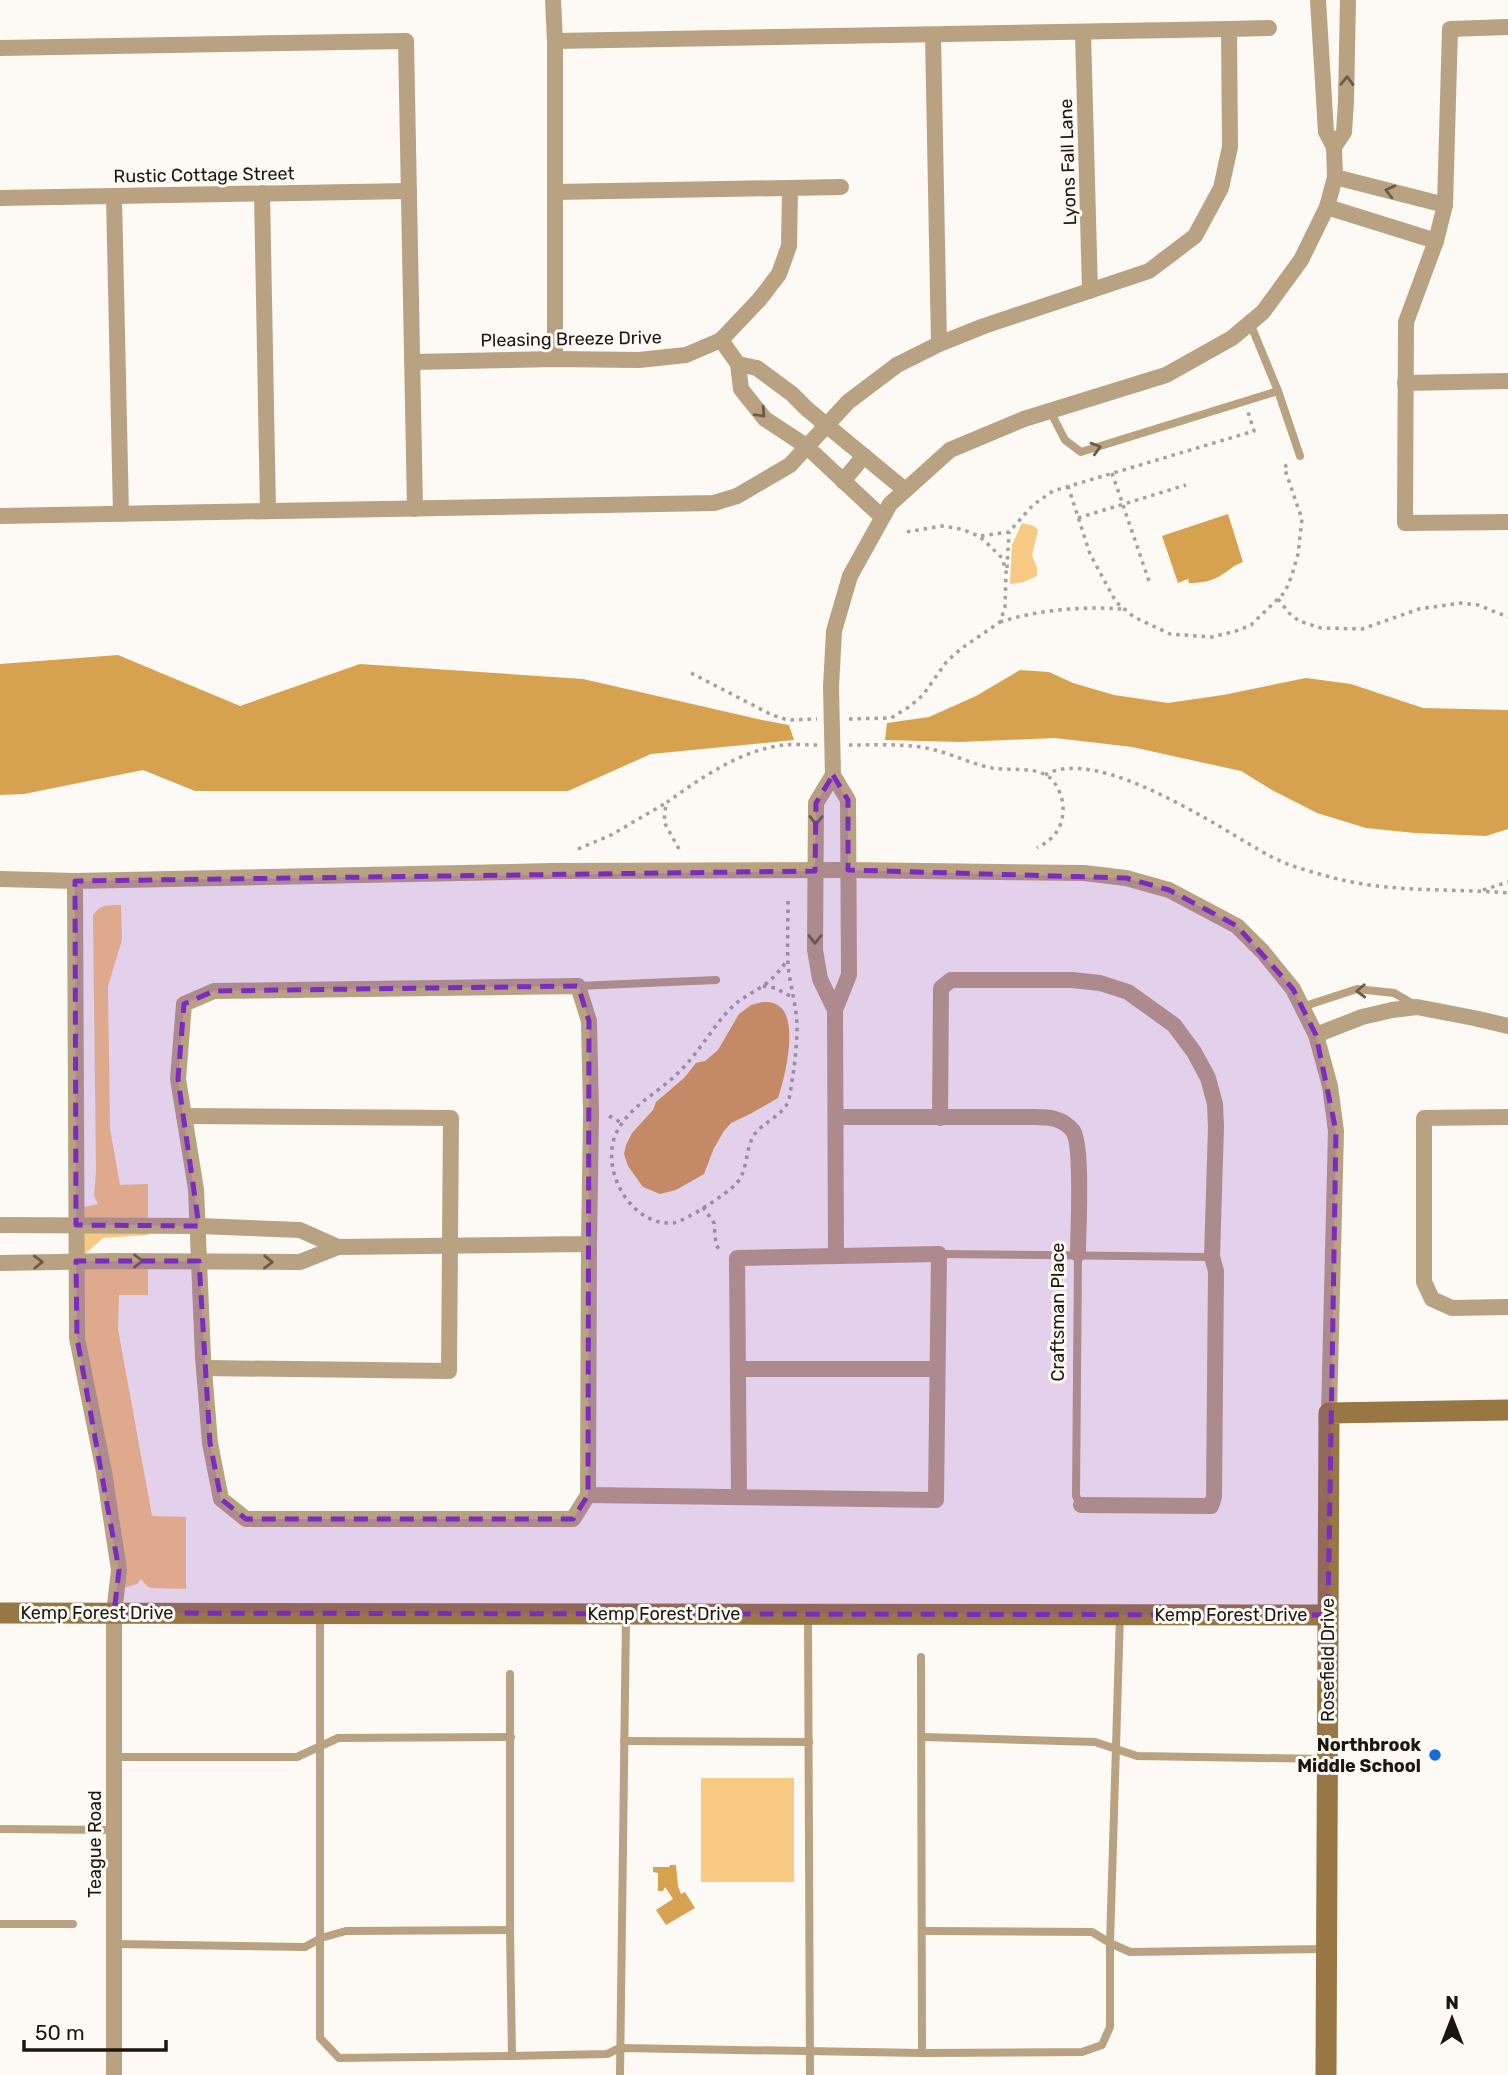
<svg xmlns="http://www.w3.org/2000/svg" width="1508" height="2075" font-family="Rubik,sans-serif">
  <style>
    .green { fill: #f8c982 }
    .water { fill: #d6a24f }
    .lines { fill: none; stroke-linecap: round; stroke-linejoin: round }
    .path { stroke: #a5a19b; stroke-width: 3.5; stroke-dasharray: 3.5 5; stroke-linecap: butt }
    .lane { stroke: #b8a281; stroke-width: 8 }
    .street { stroke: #b8a281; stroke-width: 16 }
    .secondary { stroke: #987744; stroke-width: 21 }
    .street-bridge { stroke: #b8a281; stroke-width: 16 }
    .oneway { stroke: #6a5c48 }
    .marked { fill: #7b2cbf; fill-opacity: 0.2; stroke: #7b2cbf; stroke-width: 5; stroke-dasharray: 14 9; stroke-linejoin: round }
    .poi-dot { fill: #186bd5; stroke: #fdf9f5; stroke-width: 2.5 }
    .labels { text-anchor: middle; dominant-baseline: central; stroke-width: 6; stroke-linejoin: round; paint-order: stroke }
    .street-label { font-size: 18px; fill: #1c160e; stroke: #fdf9f5 }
    .poi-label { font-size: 18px; font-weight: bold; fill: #1c160e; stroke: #fdf9f5; text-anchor: end }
  </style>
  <rect width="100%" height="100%" fill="#fdf9f5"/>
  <g class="green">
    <path d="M1022,523l12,3 4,4 -6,25 5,13v8l-13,6 -14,2 2,-39z"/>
    <path d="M121,905l1,35 -14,46 2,142 10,57 28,-1v51l-45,3 -26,23h71v34h-29l-1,34 34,187 34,1v72l-35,-1 -4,-2 -6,-7 -4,5 -20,6 -40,-252 -1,-129 22,-5 -4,-8 2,-25 -3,-256c7,-11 16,-10 28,-10z"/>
    <rect x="701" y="1778" width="93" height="104"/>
  </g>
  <g class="water">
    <path d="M1228,514l15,48c-9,3 -12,7 -20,12 -10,7 -21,9 -34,9l-1,-4 -10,4 -16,-47z"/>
    <path d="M118,655l122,51 120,-42 223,15 179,41 27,5 5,15 -143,14 -83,37h-373l-52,-21 -119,24 -24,1v-131z"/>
    <path d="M1020,670l29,2 24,11 41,12 54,8 55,-8 83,-17 45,6 72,24 85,2v119l-22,7 -71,-3 -49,-5 -49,-15 -45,-23 -31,-19 -109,-24 -77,-9 -95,4 -75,-2 2,-17 42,-6 47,-21z"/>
    <path d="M762,1002c6,0 12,0 17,4 20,14 6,72 -1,92l-28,16 -19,9 -7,8 -10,17 -10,26 -28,16 -16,4 -17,-7 -15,-21 -4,-12 2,-9 6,-12 21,-23 3,-8 28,-24 12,-15 9,-2 13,-11 21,-36 12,-9z"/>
    <path d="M670,1865h6l2,21 3,8 4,-2 10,16 -29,17 -10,-15 17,-11 -8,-12 -2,4h-5v-18l-5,-1v-5h16z"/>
  </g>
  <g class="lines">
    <g class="path">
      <path d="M1112,473l37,108"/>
      <path d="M1068,486l22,68 26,48 18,15 36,17 42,3 24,-6 15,-6 34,-33 7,-17 6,-21 4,-35 -18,-52 5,-3"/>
      <path d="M1078,518l108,-33"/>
      <path d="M981,536l28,-4 24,-27 20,-14 201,-60 -6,-19"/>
      <path d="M1007,568l2,-36"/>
      <path d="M1278,599l11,14 10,8 22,7 41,1 57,-20 42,-6 17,2 30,12"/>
      <path d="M1000,622c37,-12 83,-16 122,-13"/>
      <path d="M691,673l81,42 16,5 29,-1"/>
      <path d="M849,719l42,-1 18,-11 14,-12 24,-34 15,-13 38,-26 5,-15 1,-36 -4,-13 -12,-12 -11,-10 -18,-7 -19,-3 -36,6"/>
      <path d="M849,745c28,0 59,-2 86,5 19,5 37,14 57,18 18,3 42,-2 57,9 9,7 15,23 14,34 -1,19 -10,28 -26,37"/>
      <path d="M1045,775c53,-31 176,54 223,80 20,11 44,17 66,23 57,15 116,10 174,15"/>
      <path d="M578,849l33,-14 55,-32"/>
      <path d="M679,849l-15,-27 2,-19c35,-25 74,-53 118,-58 10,-1 22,0 33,0"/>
      <path d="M1483,890l25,-8"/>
      <path d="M788,901c0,21 -1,43 0,64 2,21 9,42 9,63 0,16 -2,32 -4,48 -2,7 -2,18 -5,26 -6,14 -25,20 -34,33 -9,15 -6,36 -18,49 -8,9 -52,38 -63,39 -41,3 -72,-50 -58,-87 12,-29 42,-42 63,-63 21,-20 34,-46 54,-66 10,-10 23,-15 35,-24 8,-6 14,-15 21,-23"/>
      <path d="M763,986l12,2 17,9"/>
      <path d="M609,1116l13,7"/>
      <path d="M703,1207l11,16 2,22 5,7"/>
    </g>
    <g class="lane">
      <path d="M1250,323l28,68 22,65"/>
      <path d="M1050,411l15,29 16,12 197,-61"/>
      <path d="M578,986l138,-6"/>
      <path d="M1302,1007l55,-18 37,4 21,12"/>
      <path d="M939,1254l273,3"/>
      <path d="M1078,1254l-2,242 5,9"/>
      <path d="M320,1616v422l19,20 173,-2"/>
      <path d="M808,1617l2,458"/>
      <path d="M921,1657l1,396"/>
      <path d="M510,1674v256l2,126 95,-2 13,-6 302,5 160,-1 20,-7 8,-18v-84l10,-328"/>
      <path d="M923,1737l172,5 42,14 190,3"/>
      <path d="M624,1741l185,1"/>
      <path d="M114,1757h183l41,-19 173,-1"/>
      <path d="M0,1829l114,1"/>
      <path d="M0,1924h73"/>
      <path d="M922,1931l170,1 18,11 20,9 194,-3"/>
      <path d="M114,1944l191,3 16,-9 25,-7 164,-1"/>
      <path d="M620,2075l6,-459"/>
    </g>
    <g class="street">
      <path d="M553,0l2,41 674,-12"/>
      <path d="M1508,27l-58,2 -5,176 -9,36 -30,81 -1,201 103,-1"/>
      <path d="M1083,33l7,258"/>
      <path d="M933,35l6,309"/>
      <path d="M555,41v318"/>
      <path d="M0,48l406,-7 9,468"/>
      <path d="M1334,147l10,-15 2,-31 2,-101"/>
      <path d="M1335,177l110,28"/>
      <path d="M555,192l286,-5"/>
      <path d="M262,193l6,318"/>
      <path d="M114,197l7,317"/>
      <path d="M0,198l409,-7"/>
      <path d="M1327,207l109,34"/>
      <path d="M721,340l17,24 3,25 24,30 41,27 76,71"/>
      <path d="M412,362l143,-3 84,1 47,-5 35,-15 38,-40 20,-26 10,-28 1,-58"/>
      <path d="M738,364l19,4 35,26 15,15 98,81"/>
      <path d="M1405,383l103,-2"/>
      <path d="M843,481l21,-25"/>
      <path d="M0,516l714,-13 23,-7 53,-31 58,-63 49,-37 42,-21 45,-18 165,-55 46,-35 26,-48 9,-41 -1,-118 40,-1"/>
      <path d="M831,687l3,-56 16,-55 40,-72 60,-54 74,-31 142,-44 66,-37 31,-26 38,-52 26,-53 8,-30 -1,-30 -8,-15 -8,-132"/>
      <path d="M0,879l75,2"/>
      <path d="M835,1010l-15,-31 -5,-29 1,-147 17,-28 15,25 1,175 -14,35 1,245"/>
      <path d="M1316,1035l46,-18 30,-7 25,-3 57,11 34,8"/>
      <path d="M184,1116l267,2 -2,253 -245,-3"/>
      <path d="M836,1117h198c15,0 29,1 39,14 10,14 5,101 5,123"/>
      <path d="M1508,1117l-84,1v164l8,17 20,9 56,-1"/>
      <path d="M940,1118l1,-130 10,-8h121l28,3 28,9 46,33 20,27 14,26 7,26 1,23 -4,130 4,14 -2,226 -3,9 -130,-1"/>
      <path d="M0,1225l199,1 101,4 38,17 -38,15 -187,-1 -113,2"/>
      <path d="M338,1247l251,-3 -1,251 -15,24h-327l-25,-20 -11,-56 -7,-86 -7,-168 -18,-110 6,-75 30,-13 364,-5 11,35 2,92 -2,131"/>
      <path d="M738,1369h199"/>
      <path d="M588,1495l348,5 3,-246 -202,4 2,239"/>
      <path d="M114,2075v-462l5,-43 -15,-98 -27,-134 -2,-457 478,-10 295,-1 236,3 42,5 43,12 68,36 26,26 30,37 23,46 14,51 6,45 -7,282"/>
    </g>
    <g class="secondary">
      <path d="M0,1613l1328,2"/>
      <path d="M1326,2075l3,-662 179,-3"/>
    </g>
    <path class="street-bridge" d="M831,687l2,88"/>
  </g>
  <defs><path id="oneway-chevron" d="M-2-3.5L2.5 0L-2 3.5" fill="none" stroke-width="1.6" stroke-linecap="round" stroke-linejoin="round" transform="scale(1.75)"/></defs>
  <g class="oneway">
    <use href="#oneway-chevron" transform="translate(1347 81) rotate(-89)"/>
    <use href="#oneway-chevron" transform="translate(1390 191) rotate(-166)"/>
    <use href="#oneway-chevron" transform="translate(761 413) rotate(47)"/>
    <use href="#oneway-chevron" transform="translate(1096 448) rotate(-16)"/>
    <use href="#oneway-chevron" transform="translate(816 820) rotate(91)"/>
    <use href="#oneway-chevron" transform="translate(815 939) rotate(90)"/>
    <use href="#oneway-chevron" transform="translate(1361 991) rotate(178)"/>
    <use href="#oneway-chevron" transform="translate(138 1261)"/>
    <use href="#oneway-chevron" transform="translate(38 1262) rotate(-2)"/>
    <use href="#oneway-chevron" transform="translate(268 1262) rotate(1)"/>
  </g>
  <path class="marked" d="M833,775l15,25v70l278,8 43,12 68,36 56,63 23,46 20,96 -8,484 -1214,-2 5,-43 -42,-232 -1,-77h123l11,182 11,56 25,20h327l15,-24 1,-474 -11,-35 -364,5 -30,13 -6,75 21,147 -123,-1 -1,-344 740,-10 1,-68z"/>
  <circle class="poi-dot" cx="1435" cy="1755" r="7"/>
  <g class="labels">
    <g class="street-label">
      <text transform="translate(1068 162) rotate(-92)">Lyons Fall Lane</text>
      <text transform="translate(204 175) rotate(-1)">Rustic Cottage Street</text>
      <text transform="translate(571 339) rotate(-1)">Pleasing Breeze Drive</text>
      <text transform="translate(1058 1312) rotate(-90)">Craftsman Place</text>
      <text x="97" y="1613">Kemp Forest Drive</text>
      <text x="664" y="1614">Kemp Forest Drive</text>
      <text x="1231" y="1615">Kemp Forest Drive</text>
      <text transform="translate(1328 1660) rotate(-90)">Rosefield Drive</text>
      <text transform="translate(95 1844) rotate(-90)">Teague Road</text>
    </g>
    <g class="poi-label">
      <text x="1421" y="1745">Northbrook<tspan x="1421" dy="21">Middle School</tspan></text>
    </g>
  </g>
  <g transform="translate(1452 2019)" stroke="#fdf9f5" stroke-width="5" paint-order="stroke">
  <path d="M0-5L12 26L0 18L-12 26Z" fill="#1c160e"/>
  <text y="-10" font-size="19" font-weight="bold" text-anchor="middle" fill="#1c160e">N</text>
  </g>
  <path d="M24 2040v10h142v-10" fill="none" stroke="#1c160e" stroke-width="3.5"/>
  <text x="35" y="2040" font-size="21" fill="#1c160e" stroke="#fdf9f5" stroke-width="5" paint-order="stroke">50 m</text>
</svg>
